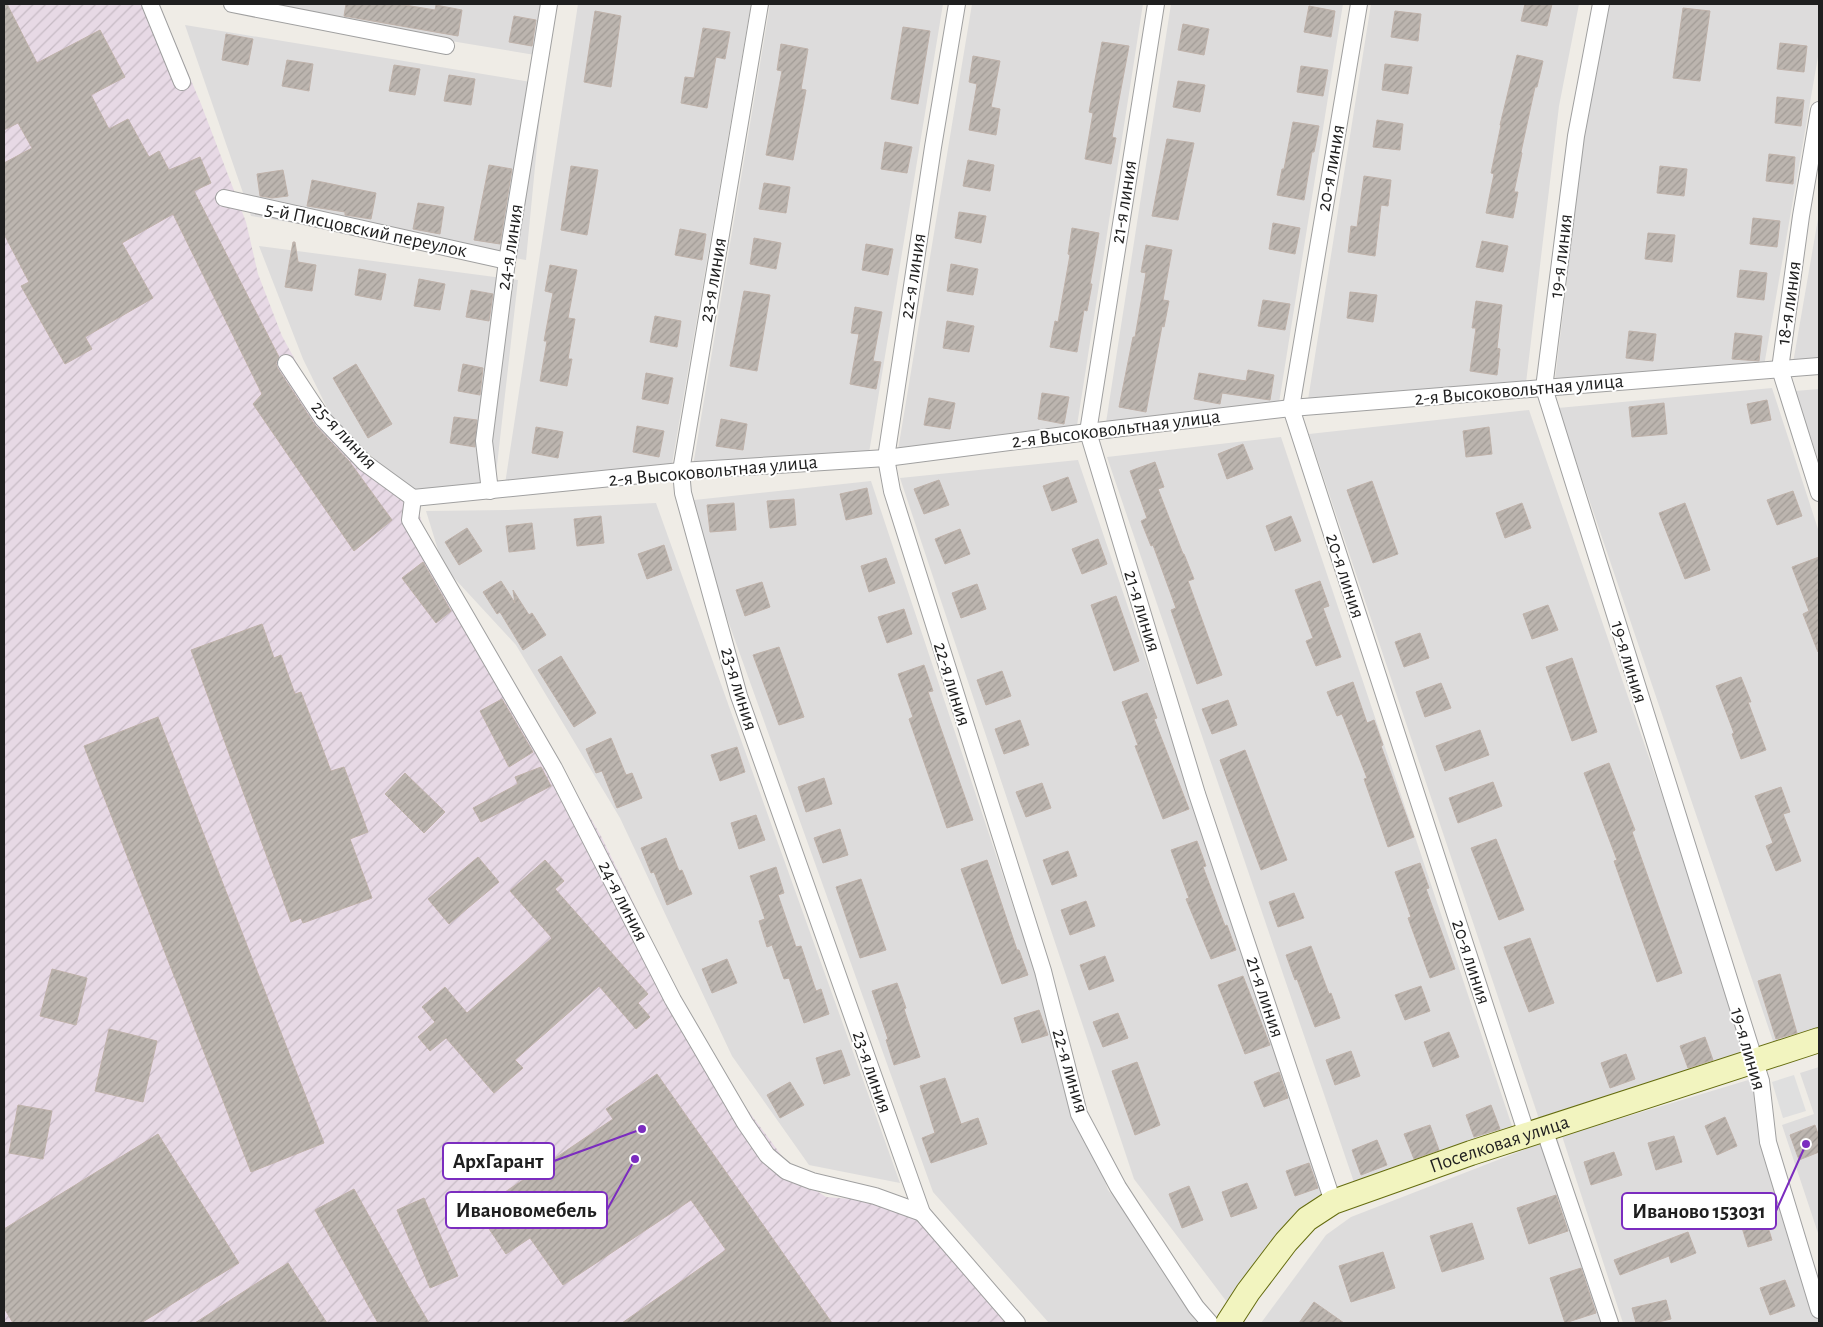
<svg xmlns="http://www.w3.org/2000/svg" width="1823" height="1327" font-family="'Alegreya Sans',sans-serif">
  <style>
    .residential { fill: #dddcdc }
    .industrial { fill: url(#industrial-furrows) }
    .parking { fill: #dfdfdf }
    .building { fill: url(#building-hatch); stroke: #bfb2aa }
    .lines { fill: none; stroke-linecap: round; stroke-linejoin: round }
    .street-casing { stroke: #a0a0a0; stroke-width: 18 }
    .secondary-casing { stroke: #656c0f; stroke-width: 26 }
    .street { stroke: #fff; stroke-width: 16 }
    .secondary { stroke: #f2f4bf; stroke-width: 24 }
    .labels { text-anchor: middle; dominant-baseline: central; stroke-width: 4; stroke-linejoin: round; paint-order: stroke }
    .street-label { font-size: 20px; fill: #1f1f1f; stroke: #fff }
    .leader { fill: none; stroke: #7b2cbf; stroke-width: 2 }
    .callout-dot { fill: #7b2cbf; stroke: #fff; stroke-width: 2 }
    .callout { fill: #fff; stroke: #7b2cbf; stroke-width: 2 }
    .callout-label { font-size: 21px; text-anchor: middle; font-weight: bold; fill: #1f1f1f }
  </style>
  <defs>
    <pattern id="industrial-furrows" width="10" height="10" patternUnits="userSpaceOnUse" patternTransform="scale(1.25)"><rect width="10" height="10" fill="#e7d9e5"/><path d="M-1 1l2-2M0 10L10 0M9 11l2-2" fill="none" stroke="#c6bac4"/></pattern>
    <pattern id="building-hatch" width="6" height="6" patternUnits="userSpaceOnUse" patternTransform="scale(1.25)"><rect width="6" height="6" fill="#bcb5af"/><path d="M-1 1l2-2M0 6l6-6M5 7l2-2" fill="none" stroke="#a19b96"/></pattern>
  </defs>
  <rect width="100%" height="100%" fill="#efece6"/>
  <g class="residential">
    <path d="M227,4h328l-8,53z"/>
    <path d="M578,4h173l-80,466 -166,14z"/>
    <path d="M770,4h173l-74,449 -176,13z"/>
    <path d="M972,4h171l-67,428 -178,18z"/>
    <path d="M1171,4h172l-65,405 -173,20z"/>
    <path d="M1371,4h208l-20,102 -33,277 -219,23z"/>
    <path d="M1608,4h211v47l-55,315 -209,14 32,-269z"/>
    <path d="M185,25l358,59 -17,176 -275,-44z"/>
    <path d="M1819,213v148l-26,2z"/>
    <path d="M259,246l259,34 -23,203 -75,20 -88,-85 -29,-59z"/>
    <path d="M1772,388l47,144v504l-43,14 -218,-642z"/>
    <path d="M1819,389v73l-24,-71z"/>
    <path d="M1529,410l221,640 -209,75 -232,-691z"/>
    <path d="M1281,437l234,698 -156,62 -252,-740z"/>
    <path d="M1078,460l255,750 -16,11 -71,95 -10,-2 -102,-135 -234,-701z"/>
    <path d="M871,481l237,709 106,133h-165l-116,-131 -248,-691z"/>
    <path d="M656,503l244,680 -91,-18 -77,-109 -112,-238 -104,-173 -73,-79 -17,-55 82,-1z"/>
    <path d="M1819,1067v169l-37,-111 32,-11 -14,-41z"/>
    <path d="M1755,1078l64,240v5h-196l-61,-187z"/>
    <path d="M1557,1137l54,186h-350l65,-88 25,-18z"/>
  </g>
  <path class="industrial" d="M4,4h155l42,100 45,118 12,52 24,62 45,82 91,91 17,61 65,93 101,173 108,222 90,121 27,18 52,4 52,26 90,96h-1016z"/>
  <path class="parking" d="M1794,1075l12,36 -23,7 -11,-36z"/>
  <g class="building">
    <path d="M4,4h3l30,59 63,-33 25,47 -34,18 18,34 19,-10 21,38 10,-6 10,19 31,-13 11,26 -17,8 85,166 -3,6 2,6 37,56 34,36 43,59 -38,31 -101,-147 9,-10 -89,-180 -51,29 31,55 -68,39 7,12 -27,15 -44,-78 8,-4 -25,-48v-71l28,-15 -14,-25 -14,7z"/>
    <path d="M346,4h53l36,6 1,-5 26,5 -4,26 -114,-20z"/>
    <path d="M1525,4h27l-5,22 -26,-5z"/>
    <path d="M1309,6l26,5 -4,26 -27,-5z"/>
    <path d="M1683,8l27,3 -10,70 -27,-3z"/>
    <path d="M595,11l26,5 -10,71 -27,-5z"/>
    <path d="M1395,11l26,3 -3,27 -27,-4z"/>
    <path d="M514,16l22,4 -4,26 -23,-4z"/>
    <path d="M1183,24l26,5 -5,26 -26,-5z"/>
    <path d="M903,27l27,4 -12,73 -27,-5z"/>
    <path d="M703,28l27,4 -5,27 -9,-2 -9,51 -26,-5 4,-26 9,1z"/>
    <path d="M226,34l27,5 -5,26 -26,-5z"/>
    <path d="M1102,42l27,4 -17,91 4,1 -5,26 -26,-5 8,-46 -4,-1z"/>
    <path d="M1780,43l27,3 -3,26 -27,-3z"/>
    <path d="M781,44l27,5 -7,40 5,1 -13,70 -27,-5 16,-84 -5,-1z"/>
    <path d="M1517,55l26,6 -6,26h-2l-14,65 1,1 -8,39h4l-5,26 -27,-5 8,-39 -3,-1 10,-48h-1z"/>
    <path d="M973,56l27,5 -9,46 9,2 -4,26 -27,-5 8,-46 -8,-2z"/>
    <path d="M287,60l26,4 -4,27 -27,-5z"/>
    <path d="M1385,64l27,3 -4,27 -26,-4z"/>
    <path d="M394,65l26,4 -5,26 -26,-4z"/>
    <path d="M1301,66l27,4 -5,26 -26,-4z"/>
    <path d="M449,75l26,4 -4,26 -27,-4z"/>
    <path d="M1178,81l27,4 -5,27 -27,-5z"/>
    <path d="M1777,97l27,3 -3,26 -26,-3z"/>
    <path d="M1377,120l26,4 -3,26 -27,-3z"/>
    <path d="M1293,122l26,4 -5,26h-2l-8,48 -27,-5 5,-26h2z"/>
    <path d="M1167,139l27,4 -16,77 -26,-4z"/>
    <path d="M885,142l27,5 -5,26 -26,-4z"/>
    <path d="M1769,154l26,3 -2,27 -27,-3z"/>
    <path d="M968,160l26,5 -4,26 -27,-5z"/>
    <path d="M489,165l23,4 -12,75 -26,-4z"/>
    <path d="M571,166l27,4 -11,65 -26,-5z"/>
    <path d="M1660,166l27,3 -3,27 -27,-3z"/>
    <path d="M283,170l5,26 -16,2 -12,-2 -3,-22z"/>
    <path d="M1364,176l27,4 -3,26 -7,-1 -6,51 -27,-4 3,-26 6,1z"/>
    <path d="M312,180l64,13 -5,26 -26,-4v-3l-38,-6z"/>
    <path d="M764,183l26,4 -4,26 -27,-4z"/>
    <path d="M418,203l26,4 -4,27 -27,-5z"/>
    <path d="M959,212l27,4 -5,27 -26,-5z"/>
    <path d="M1753,218l27,3 -3,26 -27,-3z"/>
    <path d="M1273,223l27,5 -5,26 -26,-5z"/>
    <path d="M1072,228l27,5 -9,51h2l-5,27 -3,-1 -7,42 -27,-5 5,-26 3,1 12,-67 -2,-1z"/>
    <path d="M680,229l26,5 -4,26 -27,-5z"/>
    <path d="M1648,233l27,2 -3,27 -27,-3z"/>
    <path d="M754,238l27,5 -5,26 -26,-5z"/>
    <path d="M1482,241l26,5 -5,26 -27,-5z"/>
    <path d="M293,242h2l3,20 18,3 -4,26 -27,-4z"/>
    <path d="M866,244l27,5 -5,26 -26,-5z"/>
    <path d="M1146,245l26,5 -9,50 6,1 -5,26 -2,-1 -16,86 -27,-5 14,-70h2l11,-64 -5,-1z"/>
    <path d="M951,264l27,5 -5,26 -26,-4z"/>
    <path d="M550,265l27,5 -9,48 7,1 -7,40h4l-5,27 -27,-5 7,-40h-3l9,-48 -8,-2z"/>
    <path d="M359,269l27,5 -5,26 -26,-5z"/>
    <path d="M1740,270l27,3 -3,27 -27,-3z"/>
    <path d="M419,279l26,5 -5,26 -26,-4z"/>
    <path d="M471,290l22,4 -4,27 -23,-4z"/>
    <path d="M744,291l26,4 -13,76 -27,-5z"/>
    <path d="M1350,292l27,3 -4,27 -26,-4z"/>
    <path d="M1263,300l27,4 -5,26 -27,-4z"/>
    <path d="M1476,301l26,4 -5,43 3,1 -3,26 -27,-4 6,-43h-4z"/>
    <path d="M855,307l27,5 -9,49 8,1 -5,27 -26,-5 9,-50 -8,-1z"/>
    <path d="M655,316l26,5 -4,26 -27,-5z"/>
    <path d="M947,321l27,5 -5,26 -26,-4z"/>
    <path d="M1629,331l27,3 -3,27 -27,-3z"/>
    <path d="M1735,333l27,3 -3,25 -27,-2z"/>
    <path d="M356,364l36,60 -24,14 -35,-60z"/>
    <path d="M463,364l20,4 -3,27 -22,-4z"/>
    <path d="M1248,370l26,5 -4,25 -48,-7 -2,11 -26,-5 5,-26 47,8z"/>
    <path d="M646,373l27,5 -5,26 -26,-5z"/>
    <path d="M1042,393l27,4 -5,27 -26,-5z"/>
    <path d="M929,398l26,5 -5,26 -26,-4z"/>
    <path d="M1767,400l4,20 -20,4 -4,-20z"/>
    <path d="M1664,403l3,31 -35,3 -3,-30z"/>
    <path d="M454,417l23,3 -2,27 -25,-4z"/>
    <path d="M721,419l26,5 -4,26 -27,-4z"/>
    <path d="M637,426l27,5 -5,26 -26,-5z"/>
    <path d="M536,427l27,5 -5,26 -26,-5z"/>
    <path d="M1489,427l3,27 -26,3 -3,-26z"/>
    <path d="M1243,444l10,25 -26,10 -9,-25z"/>
    <path d="M1155,462l9,25 -6,2 25,65h1l10,25 -6,2 34,94 -25,9 -26,-74 5,-2 -23,-63 -2,1 -10,-25 6,-3 -17,-47z"/>
    <path d="M1068,477l9,25 -25,9 -9,-25z"/>
    <path d="M939,480l10,25 -25,9 -10,-25z"/>
    <path d="M1372,481l26,73 -25,9 -26,-73z"/>
    <path d="M867,488l5,26 -26,6 -6,-26z"/>
    <path d="M1793,491l9,25 -25,9 -10,-25z"/>
    <path d="M794,499l2,26 -26,3 -3,-27z"/>
    <path d="M734,503l2,27 -26,2 -3,-27z"/>
    <path d="M1522,503l9,25 -26,10 -9,-25z"/>
    <path d="M1685,503l25,67 -25,9 -26,-66z"/>
    <path d="M601,516l3,27 -27,3 -3,-27z"/>
    <path d="M1291,516l10,25 -26,10 -9,-25z"/>
    <path d="M532,523l3,26 -26,3 -3,-26z"/>
    <path d="M467,528l15,23 -23,14 -14,-23z"/>
    <path d="M960,529l10,25 -25,10 -10,-25z"/>
    <path d="M1098,539l9,25 -25,10 -10,-25z"/>
    <path d="M664,545l8,25 -25,9 -9,-25z"/>
    <path d="M1819,557v95h-1l-15,-38 6,-3 -17,-44z"/>
    <path d="M886,558l9,25 -26,9 -8,-26z"/>
    <path d="M423,562l28,49 -15,12 -34,-45z"/>
    <path d="M501,581l14,22 -2,-13 16,25 3,-2 14,22 -23,15 -23,-38 -3,2 -14,-22z"/>
    <path d="M1320,581l9,25 -6,2 18,49 -25,9 -10,-25 7,-3 -18,-48z"/>
    <path d="M762,582l8,25 -25,9 -9,-26z"/>
    <path d="M977,584l9,25 -25,9 -9,-25z"/>
    <path d="M1116,596l23,65 -25,10 -23,-66z"/>
    <path d="M1548,605l10,25 -26,9 -9,-25z"/>
    <path d="M904,609l8,25 -25,9 -9,-26z"/>
    <path d="M262,624l12,34 7,-3 14,39 6,-2 30,79 13,-4 24,65 -18,7 22,59 -69,25 -2,-5 -10,4 -100,-272z"/>
    <path d="M1420,633l9,25 -25,9 -9,-25z"/>
    <path d="M779,647l25,70 -25,8 -26,-70z"/>
    <path d="M561,656l35,57 -22,14 -36,-57z"/>
    <path d="M1572,658l25,74 -25,9 -26,-74z"/>
    <path d="M924,665l9,26 -5,1 45,128 -26,8 -38,-109 4,-2 -15,-43z"/>
    <path d="M1002,671l9,25 -25,9 -9,-25z"/>
    <path d="M1741,677l10,25h-3l18,48 -25,9 -9,-25 2,-1 -18,-47z"/>
    <path d="M1353,682l14,41 7,-3 9,25 -2,1 33,91 -26,10 -24,-68 3,-1 -25,-64 -5,2 -10,-24z"/>
    <path d="M1441,683l10,25 -26,9 -9,-25z"/>
    <path d="M1147,693l10,25 -3,1 35,90 -26,10 -28,-73 3,-1 -16,-43z"/>
    <path d="M502,699l31,53 -24,15 -29,-56z"/>
    <path d="M1228,700l9,25 -25,9 -10,-25z"/>
    <path d="M158,717l166,426 -73,29 -167,-426z"/>
    <path d="M1020,720l9,25 -25,9 -9,-25z"/>
    <path d="M1480,730l9,25 -44,16 -9,-25z"/>
    <path d="M611,738l15,37 6,-2 10,25 -25,10 -15,-37 -6,2 -10,-24z"/>
    <path d="M737,747l8,25 -25,9 -9,-26z"/>
    <path d="M1245,750l42,110 -26,10 -41,-110z"/>
    <path d="M1609,763l26,67 -3,2 50,141 -25,9 -43,-121 3,-1 -33,-87z"/>
    <path d="M541,767l10,19 -70,36 -8,-14 45,-24 -3,-7z"/>
    <path d="M405,773l40,39 -21,21 -39,-39z"/>
    <path d="M824,778l8,26 -26,8 -8,-25z"/>
    <path d="M1493,782l9,24 -44,17 -9,-25z"/>
    <path d="M1042,783l9,25 -25,9 -10,-25z"/>
    <path d="M1781,787l9,25 -7,2 18,47 -25,10 -10,-25 7,-3 -18,-47z"/>
    <path d="M756,815l9,25 -26,9 -8,-26z"/>
    <path d="M840,829l8,26 -25,8 -9,-25z"/>
    <path d="M666,838l13,33 3,-1 10,24 -25,11 -13,-33 -3,1 -10,-25z"/>
    <path d="M1496,839l28,71 -25,10 -28,-72z"/>
    <path d="M1197,841l9,25 -3,1 22,59 2,-1 9,25 -25,9 -25,-60 3,-1 -18,-48z"/>
    <path d="M1068,851l9,25 -25,9 -9,-25z"/>
    <path d="M478,857l21,25 -50,42 -21,-25z"/>
    <path d="M545,860l19,21 -9,8 93,105 -10,9 12,14 -14,12 -37,-43 -84,74 8,8 -29,25 -48,-55 -16,13 -12,-14 17,-15 -13,-15 23,-20 22,26 85,-75 -42,-47z"/>
    <path d="M987,860l30,90h2l9,25 -26,9 -41,-115z"/>
    <path d="M1420,863l9,25 -3,1 29,80 -25,9 -22,-60 3,-1 -16,-45z"/>
    <path d="M776,867l8,26 -6,2 18,52 5,-1 15,45 5,-2 8,25 -25,9 -15,-45 -5,1 -12,-34 -5,2 -8,-26 6,-2 -15,-43z"/>
    <path d="M861,879l25,71 -26,8 -24,-71z"/>
    <path d="M1294,893l10,25 -26,9 -9,-25z"/>
    <path d="M1086,901l9,25 -25,9 -9,-25z"/>
    <path d="M1530,938l24,65 -25,9 -25,-65z"/>
    <path d="M1311,946l18,48 2,-1 9,25 -25,9 -18,-48 -2,1 -9,-25z"/>
    <path d="M1105,956l9,25 -25,9 -9,-25z"/>
    <path d="M727,959l10,24 -25,10 -10,-24z"/>
    <path d="M52,969l35,9 -11,47 -36,-9z"/>
    <path d="M1780,974l17,59 -21,6 -18,-58z"/>
    <path d="M1243,976l27,69 -25,9 -27,-69z"/>
    <path d="M897,983l9,25 -2,1 16,48 -26,8 -8,-25 2,-1 -16,-48z"/>
    <path d="M1421,986l9,25 -25,9 -10,-25z"/>
    <path d="M1039,1010l9,25 -26,8 -8,-25z"/>
    <path d="M1118,1013l10,25 -25,9 -10,-25z"/>
    <path d="M109,1029l48,12 -14,61 -48,-11z"/>
    <path d="M1449,1032l10,25 -26,10 -9,-25z"/>
    <path d="M1705,1037l8,23 -25,8 -8,-22z"/>
    <path d="M841,1050l9,25 -26,9 -8,-26z"/>
    <path d="M1351,1051l9,25 -25,9 -9,-25z"/>
    <path d="M1626,1054l9,25 -25,9 -9,-25z"/>
    <path d="M1137,1062l23,63 -25,10 -23,-64z"/>
    <path d="M1279,1072l9,26 -24,9 -10,-25z"/>
    <path d="M657,1074l175,249h-210l104,-73 -35,-50 -128,85 -33,-47 -24,16 -29,-43 136,-92 -7,-10z"/>
    <path d="M945,1078l16,46 17,-6 9,26 -56,19 -9,-25 13,-5 -15,-47z"/>
    <path d="M790,1082l14,23 -24,13 -13,-23z"/>
    <path d="M18,1105l34,6 -9,48 -34,-6z"/>
    <path d="M1491,1105l9,24 -26,8 -8,-22z"/>
    <path d="M1725,1117l12,29 -20,9 -12,-29z"/>
    <path d="M1430,1125l9,25 -25,9 -10,-25z"/>
    <path d="M1815,1125l4,12v15l-20,8 -9,-25z"/>
    <path d="M158,1134l81,129 -98,60h-128l-9,-15v-79z"/>
    <path d="M1674,1136l8,26 -26,8 -8,-27z"/>
    <path d="M1377,1140l10,25 -26,10 -9,-25z"/>
    <path d="M1614,1152l8,23 -31,10 -7,-23z"/>
    <path d="M1309,1163l9,25 -23,8 -9,-25z"/>
    <path d="M1247,1183l10,25 -26,9 -9,-25z"/>
    <path d="M1189,1186l14,34 -21,8 -13,-34z"/>
    <path d="M354,1189l61,110 14,24h-51l-63,-113z"/>
    <path d="M1556,1195l12,36 -39,13 -12,-36z"/>
    <path d="M424,1198l34,78 -28,12 -33,-78z"/>
    <path d="M1763,1211l9,29 -24,7 -9,-29z"/>
    <path d="M1472,1223l12,36 -42,13 -12,-36z"/>
    <path d="M1688,1232l8,21 -25,10 -2,-7 -49,19 -6,-15z"/>
    <path d="M1383,1252l12,36 -44,14 -12,-36z"/>
    <path d="M288,1263l39,60h-132z"/>
    <path d="M1581,1268l15,45 -31,10 -15,-45z"/>
    <path d="M1785,1280l10,26 -25,9 -10,-27z"/>
    <path d="M1666,1300l5,19 -17,4h-18l-4,-15z"/>
    <path d="M1314,1302l30,21h-45z"/>
  </g>
  <g class="lines">
    <g class="street-casing">
      <g id="street">
        <path d="M150,4l32,78"/>
        <path d="M232,4l214,42"/>
        <path d="M760,4l-79,467 2,22 56,203 183,517 95,110"/>
        <path d="M957,4l-24,143 -47,311 6,33 151,480 36,143 39,73 78,120 14,16"/>
        <path d="M1156,4l-68,428 109,362 136,408"/>
        <path d="M1359,4l-68,404 236,727"/>
        <path d="M1601,4l-25,132 -32,252 217,693 7,61 51,168"/>
        <path d="M1819,110l-18,106 -21,153 39,124"/>
        <path d="M224,198l283,63"/>
        <path d="M286,363l37,56 42,44 48,35"/>
        <path d="M490,491l-6,-50 23,-180 42,-257"/>
        <path d="M413,498l268,-27 205,-13 202,-26 203,-24 528,-42"/>
        <path d="M413,498l-3,22 144,248 119,232 72,123 22,32 19,16 26,10 63,15 47,17"/>
        <path d="M1544,1129l66,194"/>
      </g>
    </g>
    <g class="secondary-casing">
      <g id="secondary">
        <path id="s1" d="M1228,1323l20,-31 38,-50 21,-23 26,-17 138,-49 348,-113"/>
      </g>
    </g>
    <use href="#street" class="street"/>
    <use href="#secondary" class="secondary"/>
  </g>
  <g class="labels">
    <g class="street-label">
      <text transform="translate(1331 168) rotate(-80)">20-я линия</text>
      <text transform="translate(1124 202) rotate(-81)">21-я линия</text>
      <text transform="translate(366 230) rotate(12)">5-й Писцовский переулок</text>
      <text transform="translate(510 247) rotate(-81)">24-я линия</text>
      <text transform="translate(1561 256) rotate(-83)">19-я линия</text>
      <text transform="translate(913 276) rotate(-81)">22-я линия</text>
      <text transform="translate(713 280) rotate(-80)">23-я линия</text>
      <text transform="translate(1789 303) rotate(-82)">18-я линия</text>
      <text transform="translate(1519 390) rotate(-5)">2-я Высоковольтная улица</text>
      <text transform="translate(1116 429) rotate(-7)">2-я Высоковольтная улица</text>
      <text transform="translate(344 435) rotate(47)">25-я линия</text>
      <text transform="translate(713 471) rotate(-5)">2-я Высоковольтная улица</text>
      <text transform="translate(1345 576) rotate(72)">20-я линия</text>
      <text transform="translate(1142 611) rotate(73)">21-я линия</text>
      <text transform="translate(1629 662) rotate(73)">19-я линия</text>
      <text transform="translate(952 684) rotate(73)">22-я линия</text>
      <text transform="translate(739 689) rotate(73)">23-я линия</text>
      <text transform="translate(623 901) rotate(63)">24-я линия</text>
      <text transform="translate(1471 962) rotate(72)">20-я линия</text>
      <text transform="translate(1265 997) rotate(72)">21-я линия</text>
      <text transform="translate(1748 1049) rotate(74)">19-я линия</text>
      <text transform="translate(1070 1071) rotate(74)">22-я линия</text>
      <text transform="translate(872 1072) rotate(71)">23-я линия</text>
      <text stroke="none"><textPath href="#s1" startOffset="338">Поселковая улица</textPath></text>
    </g>
  </g>
  <path class="leader" d="M642 1129L554 1161M635 1159L607 1210M1806 1144L1776 1211"/>
  <g class="callout-dot">
    <circle cx="642" cy="1129" r="5"/>
    <circle cx="635" cy="1159" r="5"/>
    <circle cx="1806" cy="1144" r="5"/>
  </g>
  <g class="callout">
    <rect x="443" y="1143" width="111" height="36" rx="5"/>
    <rect x="446" y="1192" width="161" height="36" rx="5"/>
    <rect x="1622" y="1193" width="154" height="36" rx="5"/>
  </g>
  <g class="callout-label">
    <text x="498" y="1168">АрхГарант</text>
    <text x="526" y="1217">Ивановомебель</text>
    <text x="1699" y="1218">Иваново 153031</text>
  </g>
  <rect width="1823" height="1327" fill="none" stroke="#1f1f1f" stroke-width="10"/>
</svg>
